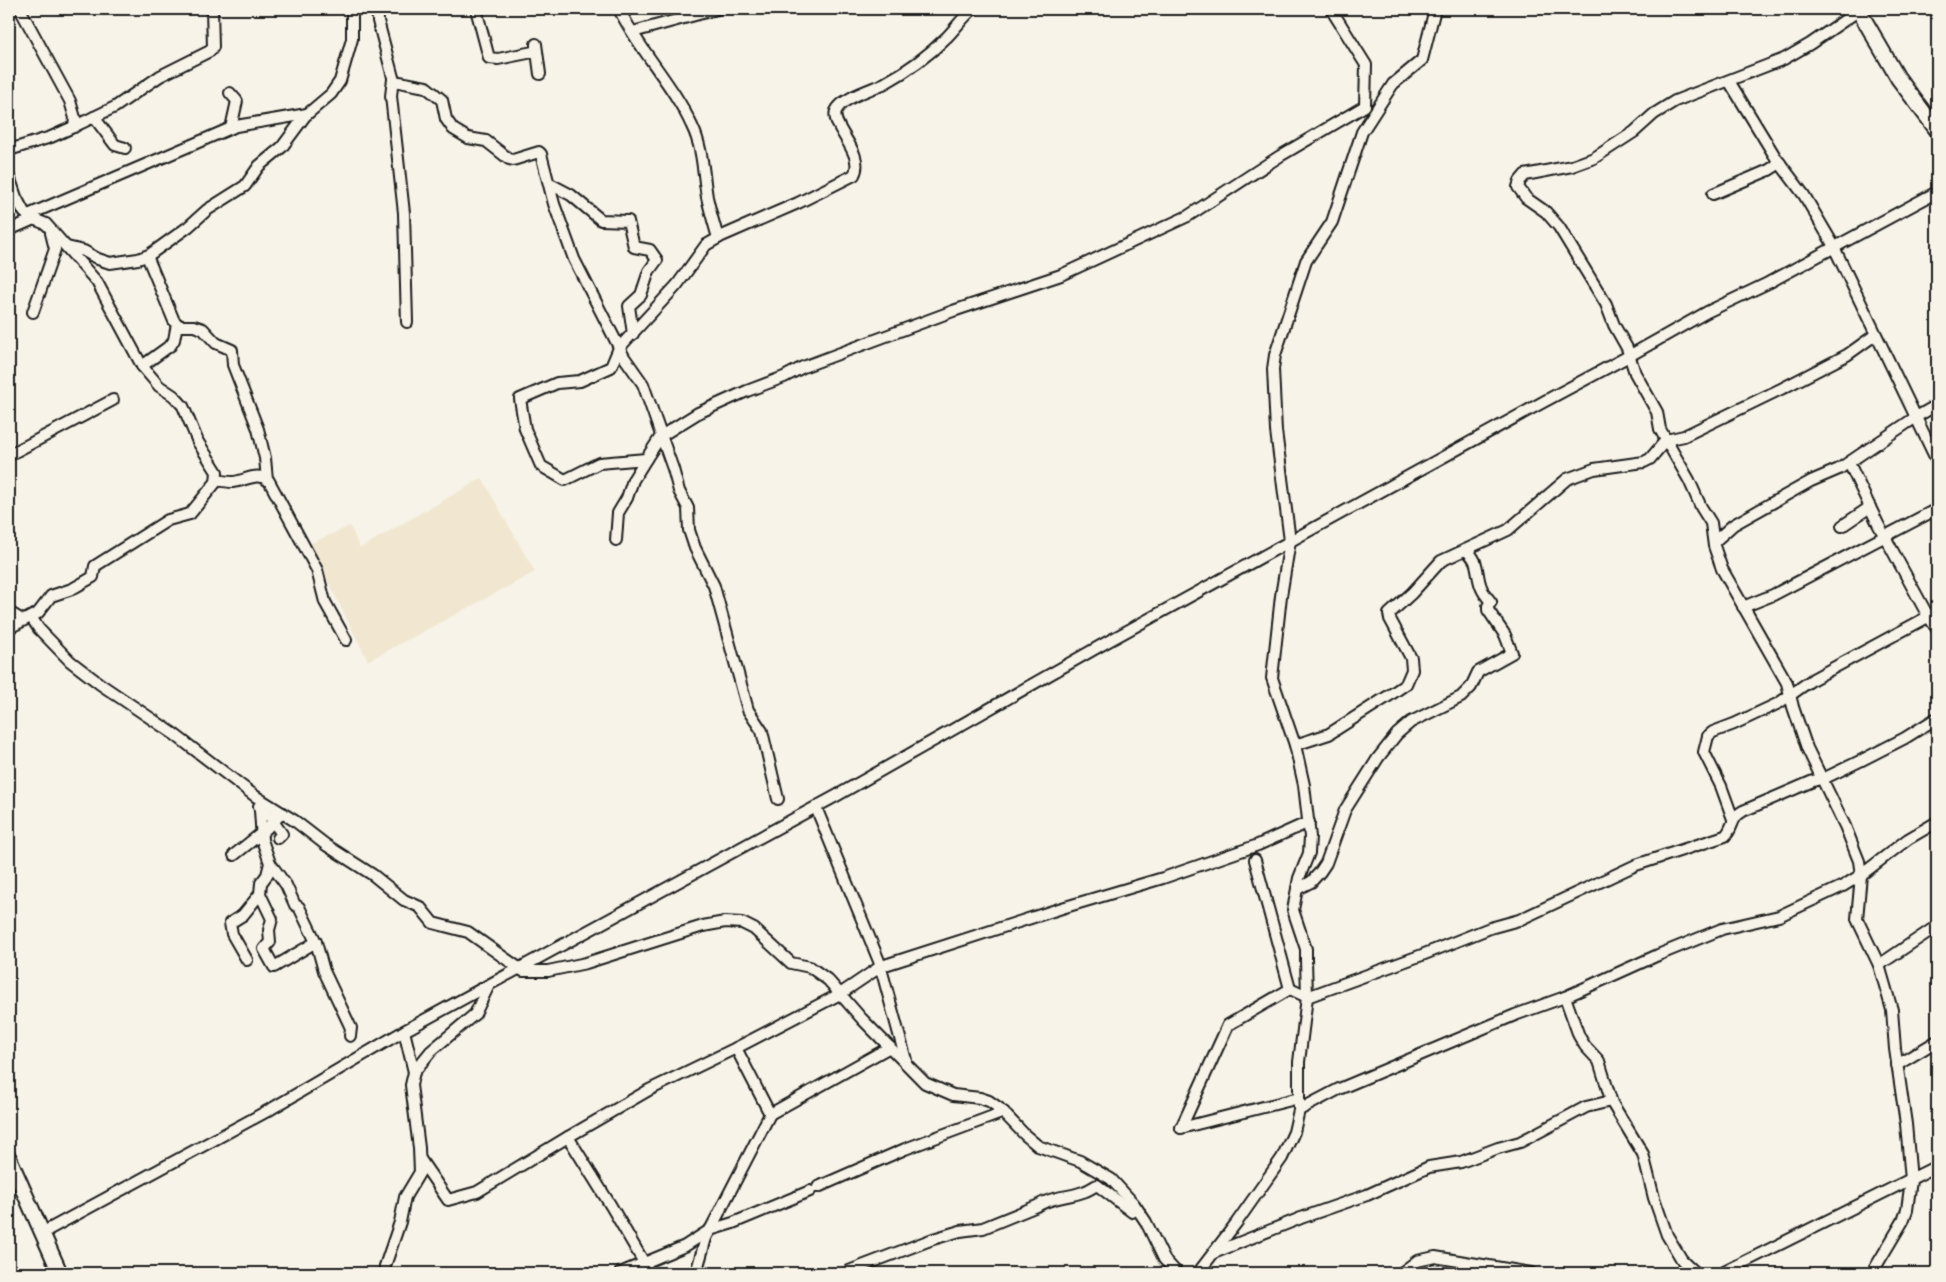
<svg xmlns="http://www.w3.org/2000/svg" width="1946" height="1282" font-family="Mali,sans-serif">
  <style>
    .built { fill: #f1e7d1 }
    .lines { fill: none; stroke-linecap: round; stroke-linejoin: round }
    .street-casing { stroke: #1c1c1c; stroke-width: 14 }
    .secondary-casing { stroke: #1c1c1c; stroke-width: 18 }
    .street { stroke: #f7f3e8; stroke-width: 10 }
    .secondary { stroke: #f7f3e8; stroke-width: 14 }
  </style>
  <rect width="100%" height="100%" fill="#f7f3e8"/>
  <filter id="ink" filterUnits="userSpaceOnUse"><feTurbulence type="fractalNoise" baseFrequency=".02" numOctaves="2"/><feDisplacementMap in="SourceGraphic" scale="10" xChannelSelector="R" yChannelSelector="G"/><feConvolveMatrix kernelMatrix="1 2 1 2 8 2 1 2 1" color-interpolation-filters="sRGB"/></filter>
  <g filter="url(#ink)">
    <path class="built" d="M482,478l53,94 -167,89 -59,-117 41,-18 10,22z"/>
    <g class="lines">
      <g class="street-casing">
        <g id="street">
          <path d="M20,9l50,92 5,17 -1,9"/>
          <path d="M377,9l1,12 16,60 32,6 16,13 4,19 7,10 15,9 18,3 23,18 4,1 26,-8 2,2 13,50 20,55 50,98 19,27 30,85 6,22 9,17 1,22 6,18 19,38 34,124 14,21 16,68"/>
          <path d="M476,9l13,49 9,1 35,-7 3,-3v-5l4,30"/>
          <path d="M619,9c20,41 54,75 73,117 11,22 11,47 15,71 3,14 7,27 11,41"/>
          <path d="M1861,9l-51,35 -26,15 -109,42 -21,13 -20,18 -40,26 -22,8 -47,9 -5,6 -2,6 8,11 20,14 13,15 47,77 8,21 13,23 8,25 22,39 3,17 6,11 23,40 12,27 10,16 3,23 8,23 65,114 6,24 14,41 38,78 14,35 2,14 -4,44 22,46 13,45 3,39 11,75 5,56 -4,30 -4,11 -31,52"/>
          <path d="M633,32l84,-23"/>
          <path d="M393,79l-2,17 13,117 3,109"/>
          <path d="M1729,81l47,77 28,37 27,46 106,220"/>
          <path d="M230,93l7,8 -6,27"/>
          <path d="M94,117l21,28 10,3"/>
          <path d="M9,150l42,-13 20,-9 44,-21 45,-31 50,-25 3,-4 -1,-38"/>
          <path d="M9,176l7,21 8,15 7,6 15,6 51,58 45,84 17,20 15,10 9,10 15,36 19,30 -1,10 -26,32 -22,6 -73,46 -2,11 -21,12 -21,7 -13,17 -29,15"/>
          <path d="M552,185l19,10 30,25 27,1 6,26 16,3 7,10 -8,11 -8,24 -12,11 4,28"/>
          <path d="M1713,194l56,-24 11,-7"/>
          <path d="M28,215l208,-89 71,-12"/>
          <path d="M9,230l25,-11"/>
          <path d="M67,247l17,4 14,8 12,4 28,-4 11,-4 39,-28 19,-17 38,-24 14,-20 23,-19 23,-31 26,-22 9,-13 12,-42v-30"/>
          <path d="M147,256l27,65 6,5h14l9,3 13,14 16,7 1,15 25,64 7,29 2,22"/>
          <path d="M33,312l22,-63 -4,-16"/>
          <path d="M142,366l29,-21 3,-5 3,-16"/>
          <path d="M9,455l104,-55"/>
          <path d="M646,459l15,-23 37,-23 49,-22 37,-14 19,-10 150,-56 108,-36 127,-59 92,-60 85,-50 1,-41 -35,-56"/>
          <path d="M1849,463l29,61 50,92 9,13"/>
          <path d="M217,480c5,1 11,2 16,2 12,-1 25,-11 36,-1l48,89 8,32 21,38"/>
          <path d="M1842,526l28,-19"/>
          <path d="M616,540l2,-27 9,-15 6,-18 13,-21 -47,4 -34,17 -24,-14 -16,-37 -5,-30 37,-16 23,-2 31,-14 8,-19 58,-63 29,-40 16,-9 76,-33 56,-28c12,-22 -24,-48 -18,-64 5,-13 37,-22 49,-28 22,-12 44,-28 62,-46 9,-9 16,-20 26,-28"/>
          <path d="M1714,542l19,-17 78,-44 28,-12 77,-52 21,-12"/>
          <path d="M1743,607l30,-12 164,-86"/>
          <path d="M9,612l13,8"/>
          <path d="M31,617l8,12 31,32 30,23 74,50 81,62 40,25 31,24 47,30 31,25 16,7 13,16 35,9 55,39h25l38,-8 117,-37 22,-4 17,1 12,6 37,34 19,4 18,13 34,39 63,64 28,12 27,3 9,3 10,7 26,27 13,11 42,15 31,18 23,25 12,18 18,37 13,14"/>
          <path d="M1295,745l34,-11 61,-39 16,-11 6,-14 -1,-12 -21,-39 -1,-5 23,-21 29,-32 67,-31 59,-51 27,-10 50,-7 6,-3 16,-19 18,-4 99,-48 64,-33 28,-20"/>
          <path d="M259,806l1,4 10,7 12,17 -4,4"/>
          <path d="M817,810l62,151 27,99"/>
          <path d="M1733,819l-12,-33 -17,-34 4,-16 5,-4 21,-8 45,-21 34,-24 124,-67"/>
          <path d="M234,855l29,-23 19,-19"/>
          <path d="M1255,860l35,129"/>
          <path d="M270,863l16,22 9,20 4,2 17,35 8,29 27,57 -1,8"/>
          <path d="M1297,889l14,-7 9,-10 6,-9 19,-53 33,-52 19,-24 14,-12 50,-25 10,-10 7,-15 34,-19 -7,-18 -17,-25v-4l3,-4c-3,-4 -7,-8 -9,-13 -7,-14 -1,-29 -17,-39"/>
          <path d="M260,894l12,25 -3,11 1,12 -6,7 10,18 42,-25"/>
          <path d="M247,960l-15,-26 -2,-11 13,-8 17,-21 1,-11 6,-8 3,-12 -8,-23 -2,-30"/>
          <path d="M885,965l177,-57 101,-30 95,-33 51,-23"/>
          <path d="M1879,965l58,-39"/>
          <path d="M1565,997l14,39 6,10 14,15 13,42 31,51 11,44 13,37 15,25 14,13"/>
          <path d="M404,1031l10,41"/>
          <path d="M736,1048l104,-54 40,-27"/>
          <path d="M1897,1065l40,-24"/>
          <path d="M1299,1110l40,-21 176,-74 50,-18 93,-42 64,-26 57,-13 64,-30 18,-11 47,-36 29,-17"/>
          <path d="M770,1114l120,-67"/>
          <path d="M1181,1128l47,-103 62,-36 17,8 115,-42 68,-27 29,-8 117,-55 89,-29c9,-8 5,-18 18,-25l70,-30 14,-4 35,-17 43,-22 32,-20"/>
          <path d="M1181,1128l118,-30"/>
          <path d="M568,1137l81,-47 87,-42 34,66 -64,124 -10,35"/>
          <path d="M420,1159l28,41 29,-8 91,-55 43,69 39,67"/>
          <path d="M818,1187l87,-38 99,-37"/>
          <path d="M42,1233l229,-124 133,-78 432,-235 271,-154 438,-241 84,-45 78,-44 61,-29 169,-91"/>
          <path d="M1216,1252l85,-34 66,-23 62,-28 32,-5 37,-14 22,-6 66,-35 25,-6"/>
          <path d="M849,1271l84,-32 27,-8 23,-3 54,-22c16,-10 29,-8 46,-14 5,-1 10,-5 14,-7l35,27 5,-3"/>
          <path d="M385,1273v-7l15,-44 5,-25 15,-25 -1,-24 -8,-63 3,-13 17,-21 44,-37 14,-29"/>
          <path d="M620,1273l65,-27 25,-16 23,-7 77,-32"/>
          <path d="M1198,1273l39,-51 45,-64 12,-26 5,-22v-48l8,-65 -1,-38v-10l-13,-39 6,-32 10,-25 1,-16 -6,-52 -9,-40 -23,-67 9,-82 9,-55 -14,-110 -3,-62 2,-14 31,-94 26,-39 30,-90 31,-48 29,-24 13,-51"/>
          <path d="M1401,1273l16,-12 18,-4 96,16"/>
          <path d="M1722,1273l215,-107"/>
        </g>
      </g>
      <g class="secondary-casing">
        <g id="secondary">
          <path d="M1858,9l40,69 39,52"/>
          <path d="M9,1158l51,115"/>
        </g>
      </g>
      <use href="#street" class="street"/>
      <use href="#secondary" class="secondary"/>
    </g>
  </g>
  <rect width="1946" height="1282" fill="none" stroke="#f7f3e8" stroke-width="30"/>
  <rect x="15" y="15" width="1916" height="1252" fill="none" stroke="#1c1c1c" stroke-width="2" filter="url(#ink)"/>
</svg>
